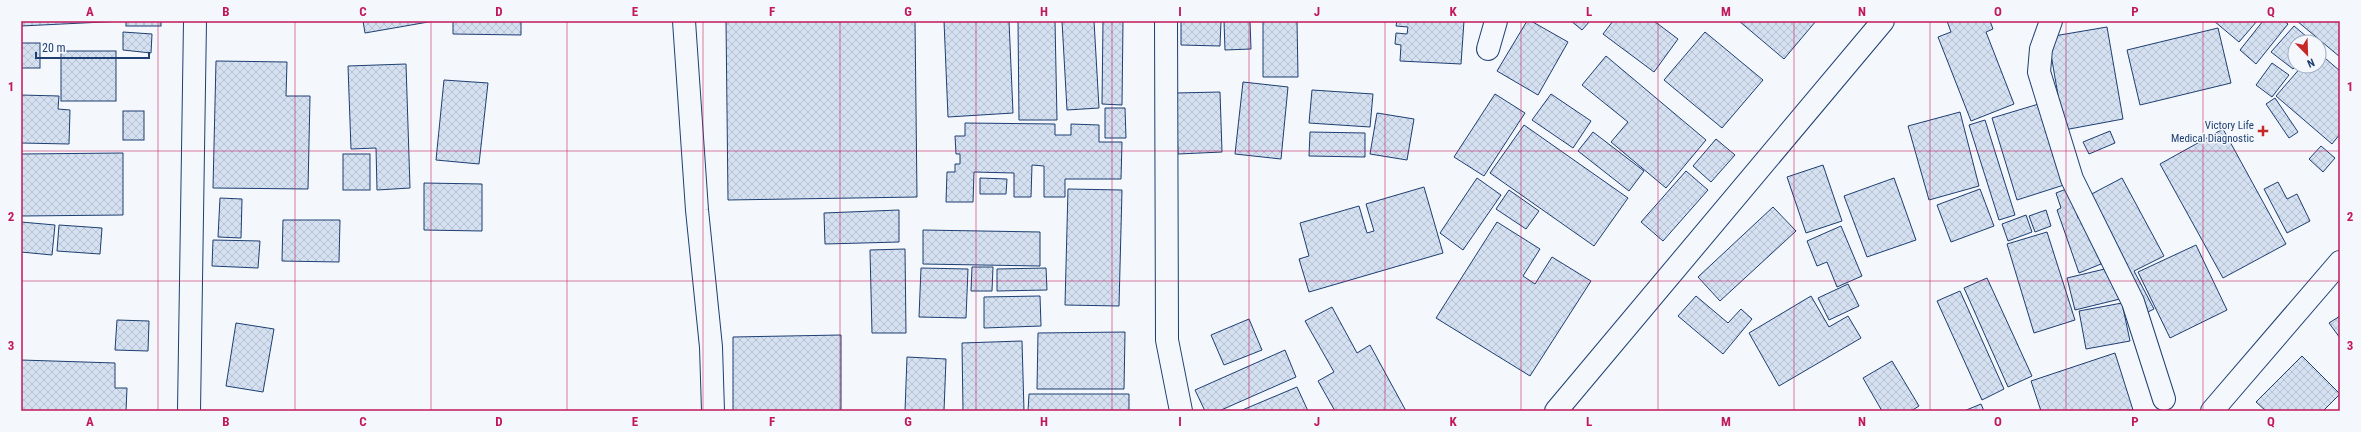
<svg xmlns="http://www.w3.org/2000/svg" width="2361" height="432" font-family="'Roboto Condensed',sans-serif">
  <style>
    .building { fill: url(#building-cross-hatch); stroke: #1d3f73 }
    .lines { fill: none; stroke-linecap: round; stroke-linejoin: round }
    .minor-casing { stroke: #1d3f73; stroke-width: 24 }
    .tertiary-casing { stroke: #1d3f73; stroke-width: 24 }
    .minor { stroke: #f4f7fb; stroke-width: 22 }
    .tertiary { stroke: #f4f7fb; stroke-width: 22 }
    .grid { fill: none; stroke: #c2185b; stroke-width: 1; stroke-opacity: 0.55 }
    .poi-dot { fill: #c62828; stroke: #f4f7fb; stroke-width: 1.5 }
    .labels { text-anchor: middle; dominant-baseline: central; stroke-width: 3; stroke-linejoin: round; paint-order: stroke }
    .poi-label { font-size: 11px; fill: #1d3f73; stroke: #f4f7fb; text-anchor: end }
    .neatline { fill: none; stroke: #c2185b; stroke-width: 1.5 }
    .grid-label { font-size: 13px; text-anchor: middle; font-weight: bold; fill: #c2185b }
  </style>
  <defs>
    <pattern id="building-cross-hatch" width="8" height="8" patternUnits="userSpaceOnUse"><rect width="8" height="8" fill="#d5e0f0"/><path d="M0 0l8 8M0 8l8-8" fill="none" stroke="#b6c1d1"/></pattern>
  </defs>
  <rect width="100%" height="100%" fill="#f4f7fb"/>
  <g class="building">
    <path d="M21,21h103l-103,5z"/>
    <rect x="126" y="21" width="35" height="5"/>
    <path d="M363,21h71l-69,12z"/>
    <path d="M453,21h68v14l-68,-1z"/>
    <path d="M726,21h189l2,176 -189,3z"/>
    <path d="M944,21h65l4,92 -65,4z"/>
    <path d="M1018,21h37l2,99h-38z"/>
    <path d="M1062,21h32l5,87 -32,2z"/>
    <path d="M1103,21h20l-1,84 -20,-1z"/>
    <path d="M1181,21h40l-1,25 -39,-1z"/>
    <path d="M1224,21h26l1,28 -26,1z"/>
    <path d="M1263,21h34l1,56h-35z"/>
    <path d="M1397,21h67l-3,43 -61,-3 1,-16 -6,-1 1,-11 11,1 1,-7 -12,-1z"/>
    <path d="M1527,21h4l37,21 -30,53 -41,-24z"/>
    <path d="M1571,21h19l-8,9z"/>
    <path d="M1613,21h41l24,18 -24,33 -51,-38z"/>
    <path d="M1739,21h77l-32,38z"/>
    <path d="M1947,21h43l3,8 -7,3 28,72 -43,17 -33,-84 13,-5z"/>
    <path d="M2214,21h43l-18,21z"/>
    <path d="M2263,21h21l4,3 -32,40 -16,-14z"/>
    <path d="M2297,21h43v36z"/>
    <path d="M2294,26l19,16h-18l1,24 -3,3 -22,-17z"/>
    <path d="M2107,27l16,92 -59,11 -16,-93z"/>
    <path d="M2218,28l13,55 -91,22 -13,-55z"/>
    <path d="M123,32l29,2 -1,19 -28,-3z"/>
    <path d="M1705,32l58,48 -41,48 -58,-48z"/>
    <rect x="21" y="43" width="19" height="25"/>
    <rect x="61" y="51" width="55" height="50"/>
    <path d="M2319,53l21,18v63l-8,10 -56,-48 26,-30h17z"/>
    <path d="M1606,56l100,84 -40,48 -55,-46 17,-20 -46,-37z"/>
    <path d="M216,61l71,1 -1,34h24l-2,93 -95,-1z"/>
    <path d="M2272,63l17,12 -17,22 -16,-12z"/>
    <path d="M406,64l4,124 -33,2 -1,-42 -25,1 -3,-83z"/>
    <path d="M444,80l44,3 -9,81 -43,-4z"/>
    <path d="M1243,82l45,5 -7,72 -46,-5z"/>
    <path d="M1312,90l61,4 -3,33 -61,-4z"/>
    <path d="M1220,92l2,60 -44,2 -2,-61z"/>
    <path d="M1495,94l30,19 -41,63 -30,-19z"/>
    <path d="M1551,94l40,27 -18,27 -41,-28z"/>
    <path d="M21,95l38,1 -1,13 12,1 -1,34 -48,-1z"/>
    <path d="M2275,98l23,34 -9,6 -23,-34z"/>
    <path d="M2042,103l25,81 -50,16 -25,-82z"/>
    <path d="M1105,108h20l1,30h-21z"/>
    <rect x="123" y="111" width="21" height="29"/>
    <path d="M1960,112l19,74 -50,14 -21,-74z"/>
    <path d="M1377,113l37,6 -7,41 -37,-6z"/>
    <path d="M1985,120l30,95 -16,5 -30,-95z"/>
    <path d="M965,123l90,1v11h16v-11l28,1v17h23l-1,37h-56v18h-21v-31l-12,-1 -1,32h-17v-24l-40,-1 -1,30h-27l1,-30h8v-8h5v-10h-4l-1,-18h10z"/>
    <path d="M1524,125l104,73 -34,48 -104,-73z"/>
    <path d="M2223,129l63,115 -63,34 -63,-114z"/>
    <path d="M2110,131l5,12 -26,11 -6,-12z"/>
    <path d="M1310,132l55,1v24l-56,-1z"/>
    <path d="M1593,132l51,39 -15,20 -51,-40z"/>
    <path d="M1716,139l19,16 -24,27 -18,-16z"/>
    <path d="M2321,146l14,12 -12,14 -14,-13z"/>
    <path d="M123,153v62l-102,1v-62z"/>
    <rect x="343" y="154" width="27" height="36"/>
    <path d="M1823,165l19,56 -36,12 -19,-56z"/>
    <path d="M1686,171l22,19 -45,51 -22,-19z"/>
    <path d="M980,178l27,1 -1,15h-26z"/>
    <path d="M1477,178l24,17 -38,55 -23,-17z"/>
    <path d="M1894,178l22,62 -49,17 -23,-61z"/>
    <path d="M2122,178l42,78 -30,15 20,38 -8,4 -62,-115z"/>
    <path d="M2278,182l9,17 10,-5 13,27 -23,12 -23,-44z"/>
    <path d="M424,183l58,1v47l-58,-1z"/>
    <path d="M1424,187l19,66 -134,39 -10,-33 10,-3 -9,-33 59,-17 8,27 7,-2 -8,-27z"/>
    <path d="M2069,188l9,30 7,-2 16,48 -22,9 -22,-63 4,-2 -5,-15z"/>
    <path d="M1068,189l54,1 -3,116 -54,-1z"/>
    <path d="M1980,189l14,37 -43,16 -14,-37z"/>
    <path d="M1509,190l30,21 -13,18 -30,-20z"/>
    <path d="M220,198l22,1 -1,39 -23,-1z"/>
    <path d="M1773,207l23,24 -76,70 -22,-24z"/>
    <path d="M899,210v32l-74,2 -1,-31z"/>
    <path d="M2046,210l5,16 -16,6 -6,-16z"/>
    <path d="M2026,215l6,17 -24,9 -6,-17z"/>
    <path d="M283,220h57l-1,42 -57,-1z"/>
    <path d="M21,222l34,3 -3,30 -31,-3z"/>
    <path d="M1497,222l43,27 -17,27 12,8 17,-27 39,24 -61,95 -94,-58z"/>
    <path d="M59,225l43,3 -2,26 -43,-3z"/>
    <path d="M1841,226l21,50 -25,11 -10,-25 -10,4 -10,-25z"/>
    <path d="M923,230l117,2v34l-117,-2z"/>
    <path d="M2047,232l28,88 -41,13 -27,-89z"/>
    <path d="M213,240l47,1 -2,27 -46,-2z"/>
    <path d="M2196,245l31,65 -57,28 -32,-66z"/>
    <path d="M905,249l1,84h-34l-2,-83z"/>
    <path d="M972,267h21l-1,24h-21z"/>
    <path d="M2113,267l7,32 -45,11 -8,-32z"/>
    <path d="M921,268l47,1 -2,49 -47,-1z"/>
    <path d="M1046,268l1,22 -50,1v-22z"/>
    <path d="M1987,278l45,98 -24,11 -44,-99z"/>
    <path d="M1848,284l11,22 -30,14 -11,-22z"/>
    <path d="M1960,291l44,98 -22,11 -45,-99z"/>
    <path d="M1040,296l1,30 -57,2v-31z"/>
    <path d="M1696,296l32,27 13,-14 11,10 -29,35 -45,-38z"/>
    <path d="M1811,296l18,31 19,-11 13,22 -82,48 -30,-53z"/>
    <path d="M2122,303l8,38 -44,8 -7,-38z"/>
    <path d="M1332,307l25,46 13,-8 36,66h-71l-17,-30 16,-9 -29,-51z"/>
    <path d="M2340,316v22l-11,-15z"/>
    <path d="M1249,319l13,31 -38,15 -13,-30z"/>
    <path d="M117,320l32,1 -1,30 -33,-1z"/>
    <path d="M236,323l38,6 -11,63 -37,-6z"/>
    <path d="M1125,332l-1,57h-87l1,-56z"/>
    <path d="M841,335v76h-108v-74z"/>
    <path d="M1022,341l2,70h-61l-1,-68z"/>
    <path d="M1285,350l11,27 -77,34h-14l-10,-21z"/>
    <path d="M2115,353l18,57 -92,1 -10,-30z"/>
    <path d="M2302,356l38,38 -17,17h-57l-10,-9z"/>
    <path d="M907,357l39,2 -2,52h-39z"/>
    <path d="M21,360l94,3v25h12l-1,23h-105z"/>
    <path d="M1892,361l27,45 -8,5h-29l-19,-33z"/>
    <path d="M1297,387l11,24h-68z"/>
    <path d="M1029,394h100v17h-101z"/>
    <path d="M1981,404l3,7h-20z"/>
  </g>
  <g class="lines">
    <g class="minor-casing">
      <g id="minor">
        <path d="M684,21l13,189 14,137 2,64"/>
        <path d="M1166,21l1,319 14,71"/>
        <path d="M2051,21l-10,28 -2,23 33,107 61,123 31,97"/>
        <path d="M1488,49l8,-28"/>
        <path d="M189,411l6,-390"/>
        <path d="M1556,411l327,-390"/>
      </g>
    </g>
    <g class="tertiary-casing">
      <path id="tertiary" d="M2212,411l128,-149"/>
    </g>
    <use href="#minor" class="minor"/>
    <use href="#tertiary" class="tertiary"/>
  </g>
  <path class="grid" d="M158,21v390M295,21v390M431,21v390M567,21v390M703,21v390M840,21v390M976,21v390M1112,21v390M1249,21v390M1385,21v390M1521,21v390M1658,21v390M1794,21v390M1930,21v390M2066,21v390M2203,21v390M21,151h2319M21,281h2319"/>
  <path class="poi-dot" d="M2261 125h4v4h4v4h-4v4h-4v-4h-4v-4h4z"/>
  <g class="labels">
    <g class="poi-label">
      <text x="2254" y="125">Victory Life<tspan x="2254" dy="13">Medical Diagnostic</tspan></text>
    </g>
  </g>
  <rect width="2361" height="432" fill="none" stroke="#f4f7fb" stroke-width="44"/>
  <g transform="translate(2307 54) rotate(157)"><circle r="19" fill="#f4f7fb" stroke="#9eadc5"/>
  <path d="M0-3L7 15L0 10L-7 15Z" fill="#c62828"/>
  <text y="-6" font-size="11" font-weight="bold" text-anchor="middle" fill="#1d3f73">N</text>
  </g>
  <path d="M36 52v6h113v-6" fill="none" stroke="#1d3f73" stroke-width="2"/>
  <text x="42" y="52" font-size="12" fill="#1d3f73" stroke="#f4f7fb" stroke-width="3" paint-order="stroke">20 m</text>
  <rect x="22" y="22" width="2317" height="388" class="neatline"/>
  <g class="grid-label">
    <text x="90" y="16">A</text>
    <text x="226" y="16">B</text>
    <text x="363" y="16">C</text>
    <text x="499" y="16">D</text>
    <text x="635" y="16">E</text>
    <text x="772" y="16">F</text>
    <text x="908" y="16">G</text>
    <text x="1044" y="16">H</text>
    <text x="1180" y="16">I</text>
    <text x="1317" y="16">J</text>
    <text x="1453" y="16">K</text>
    <text x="1589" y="16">L</text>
    <text x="1726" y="16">M</text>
    <text x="1862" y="16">N</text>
    <text x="1998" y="16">O</text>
    <text x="2135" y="16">P</text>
    <text x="2271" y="16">Q</text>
    <text x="11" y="91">1</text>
    <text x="2350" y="91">1</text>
    <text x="11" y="221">2</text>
    <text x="2350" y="221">2</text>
    <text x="11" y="350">3</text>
    <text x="2350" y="350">3</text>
    <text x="90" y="426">A</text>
    <text x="226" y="426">B</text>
    <text x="363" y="426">C</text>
    <text x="499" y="426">D</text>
    <text x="635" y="426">E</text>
    <text x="772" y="426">F</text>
    <text x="908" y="426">G</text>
    <text x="1044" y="426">H</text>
    <text x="1180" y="426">I</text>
    <text x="1317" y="426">J</text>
    <text x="1453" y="426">K</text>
    <text x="1589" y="426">L</text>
    <text x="1726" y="426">M</text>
    <text x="1862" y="426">N</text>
    <text x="1998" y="426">O</text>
    <text x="2135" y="426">P</text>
    <text x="2271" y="426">Q</text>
  </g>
</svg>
